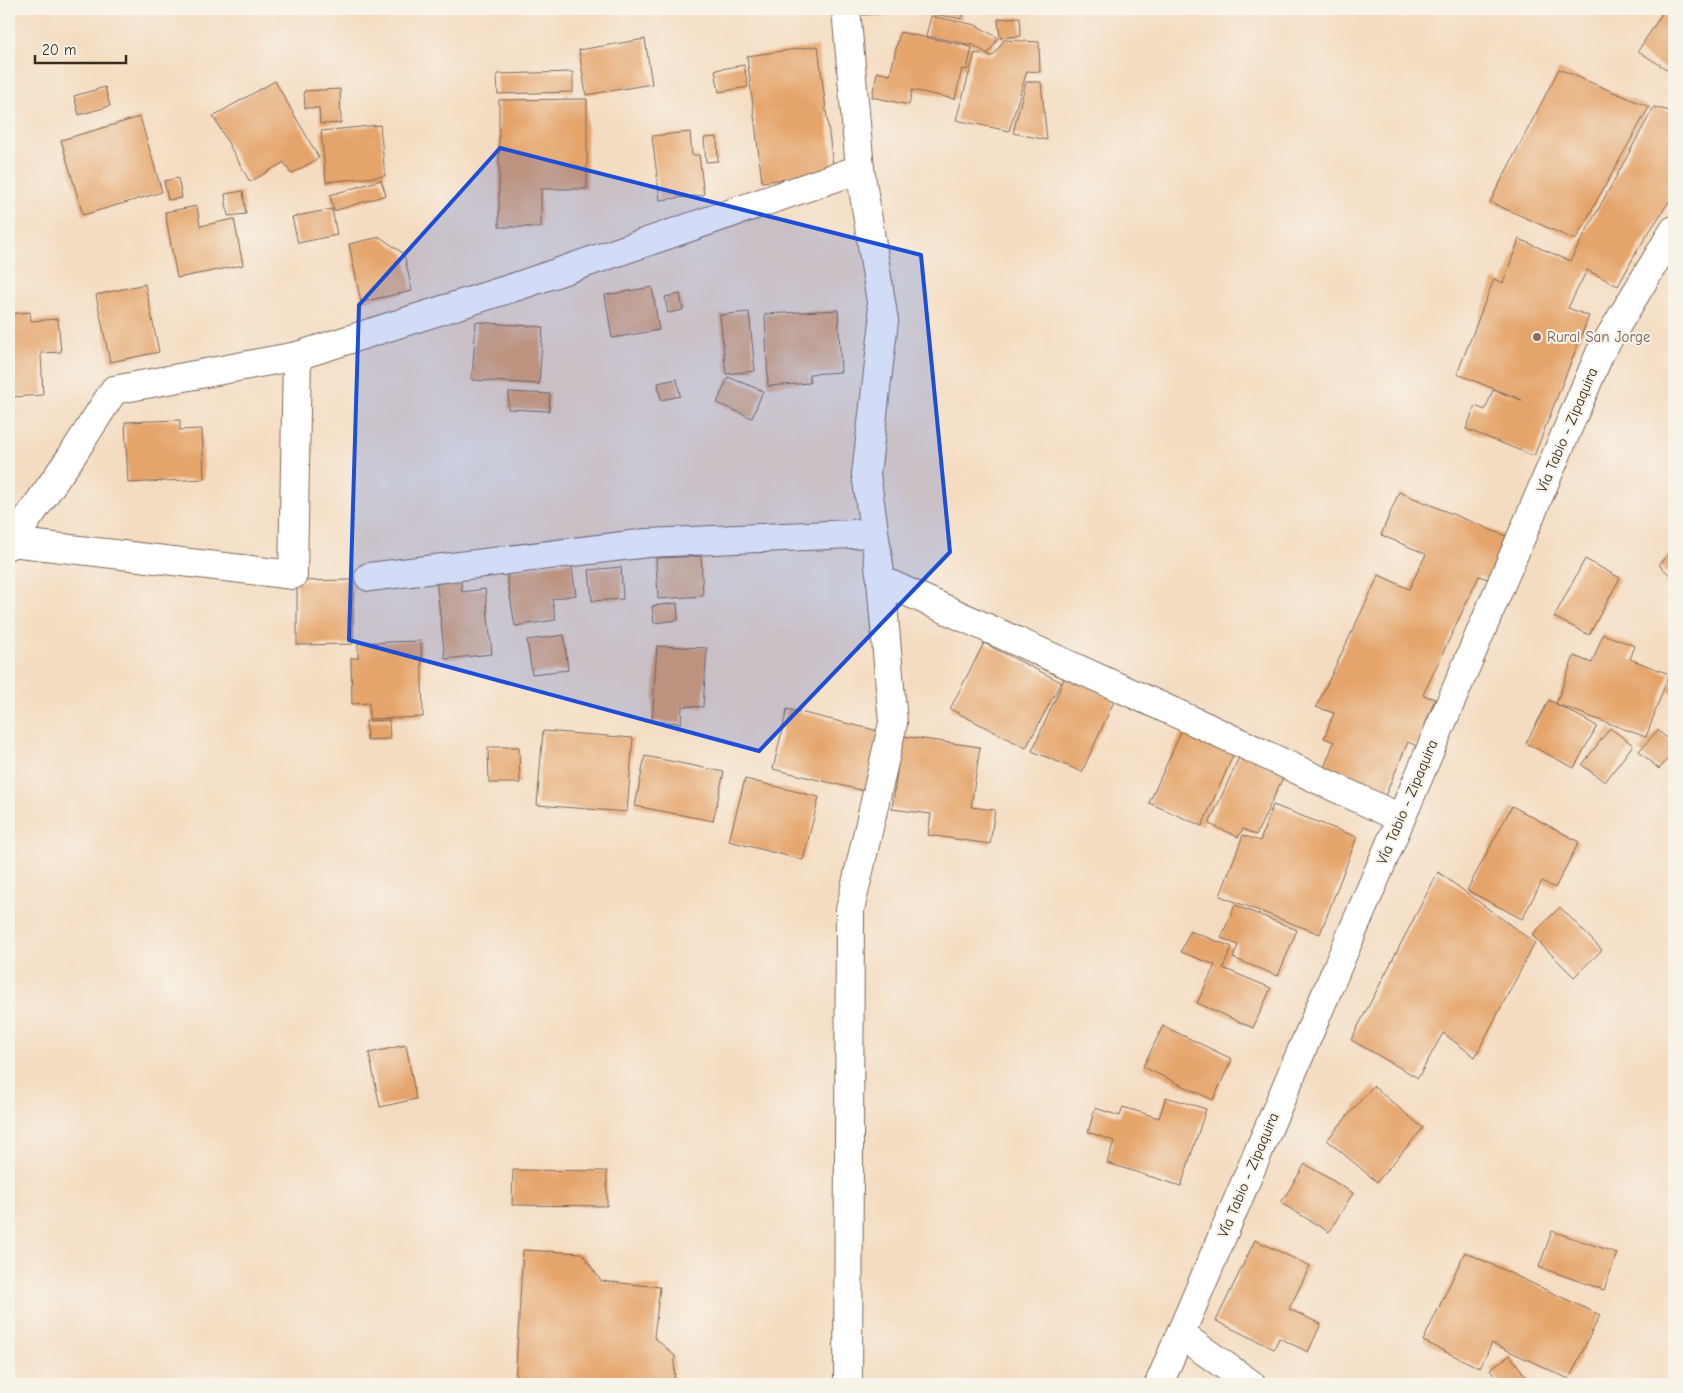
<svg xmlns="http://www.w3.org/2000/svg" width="1683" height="1393" font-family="'Comic Neue',sans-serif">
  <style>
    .building { fill: #e5a46a }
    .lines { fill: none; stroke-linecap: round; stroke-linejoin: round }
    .minor-casing { stroke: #7c6857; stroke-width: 30 }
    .minor { stroke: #fff; stroke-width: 28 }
    .marked { fill: #1d4ed8; fill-opacity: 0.2; stroke: #1d4ed8; stroke-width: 4; stroke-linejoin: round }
    .education-dot { fill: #8d6e63; stroke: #f7f3e8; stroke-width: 2 }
    .labels { text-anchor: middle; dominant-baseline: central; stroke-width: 4; stroke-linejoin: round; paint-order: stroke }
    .education-label { font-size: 15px; fill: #785e54; stroke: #f7f3e8; text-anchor: start }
    .street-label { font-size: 15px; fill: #3b2a1e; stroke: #f7f3e8 }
  </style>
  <rect width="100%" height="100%" fill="#f7f3e8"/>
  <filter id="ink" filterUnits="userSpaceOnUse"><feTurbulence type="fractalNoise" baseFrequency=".02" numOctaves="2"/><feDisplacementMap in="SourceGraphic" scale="10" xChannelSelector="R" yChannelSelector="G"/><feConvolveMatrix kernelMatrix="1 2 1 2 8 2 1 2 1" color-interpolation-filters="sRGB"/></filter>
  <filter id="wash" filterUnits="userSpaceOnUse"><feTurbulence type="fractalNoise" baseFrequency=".0096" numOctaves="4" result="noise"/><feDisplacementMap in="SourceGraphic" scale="20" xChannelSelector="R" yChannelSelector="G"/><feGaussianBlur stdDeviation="1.12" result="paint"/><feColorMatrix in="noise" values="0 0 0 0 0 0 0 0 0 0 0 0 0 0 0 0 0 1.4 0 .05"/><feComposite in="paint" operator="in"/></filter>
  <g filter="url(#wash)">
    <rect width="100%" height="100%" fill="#f4dcc1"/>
    <g id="blocks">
      <g class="building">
        <path d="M863,9h34l-1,4 -33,2z"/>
        <path d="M903,9h60l-1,10z"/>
        <path d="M1665,9h9v65l-36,-23z"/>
        <path d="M931,16l45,9 22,13 -10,16 -15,-9 -47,-9z"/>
        <path d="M1020,17l1,19 -21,2 -2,-19z"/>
        <path d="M900,32l72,15 -5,23 -5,-1 -7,30 -43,-9 -3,15 -37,-8 5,-25 13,3z"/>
        <path d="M645,39l7,45 -66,11 -7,-45z"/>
        <path d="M1004,40l35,2 1,30 -13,-1 -18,60 -53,-11 19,-67 18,3z"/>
        <path d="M818,46l16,127 -72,9 -15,-126z"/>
        <path d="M744,65l4,22 -29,5 -4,-22z"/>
        <path d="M1559,69l90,38 -74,133 -85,-38z"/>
        <path d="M573,72v20l-75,2 -1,-20z"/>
        <path d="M275,81l44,77 -28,16 -7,-12 -34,20 -37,-66z"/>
        <path d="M1026,82h15l6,58 -34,-7z"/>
        <path d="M105,87l5,19 -31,9 -5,-19z"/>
        <path d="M340,89l1,34 -21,1 -1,-16h-14l-1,-17z"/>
        <path d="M587,99v90h-46v38h-42v-127z"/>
        <path d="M1654,107l20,5v82l-36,55 -20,37 -31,-16 -19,38 21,8 -55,140 -68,-27 9,-23 10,4 8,-20 29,10 -65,-26 37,-95 9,4 16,-44 51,22z"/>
        <path d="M140,117l22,75 -79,23 -22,-75z"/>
        <path d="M380,125l5,51 -59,6 -5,-51z"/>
        <path d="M690,132l2,23h7l5,40 -44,5 -8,-64z"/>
        <path d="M717,137l1,24 -12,1 -2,-24z"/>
        <path d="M178,178l4,20 -14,2 -4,-19z"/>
        <path d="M381,180l5,15 -52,16 -4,-16z"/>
        <path d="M243,191l3,23 -18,2 -3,-22z"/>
        <path d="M197,206l3,20 34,-7 9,46 -66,13 -12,-66z"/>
        <path d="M332,209l5,26 -39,8 -6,-26z"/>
        <path d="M380,237l24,17 8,37 -51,11 -12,-58z"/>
        <path d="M145,284l14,68 -49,10 -14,-67z"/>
        <path d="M652,287l7,43 -47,8 -7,-43z"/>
        <path d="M680,294l3,16 -15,3 -3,-16z"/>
        <path d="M838,310l3,62 -32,2 1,9 -42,3 -3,-72z"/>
        <path d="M30,312l1,9 27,-2 3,33 -20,1 2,42 -32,2 1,19 -3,1v-103z"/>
        <path d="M749,312l6,59 -29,3 -6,-59z"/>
        <path d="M476,322l67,5 -4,57 -67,-4z"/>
        <path d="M728,377l35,14 -11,27 -35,-15z"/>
        <path d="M677,379l3,17 -19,4 -3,-17z"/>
        <path d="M509,392l41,2 -1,17 -41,-2z"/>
        <path d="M180,420v10l22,-1 2,50 -76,4 -3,-61z"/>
        <path d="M1399,492l107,44 -18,43 -9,-3 -56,119 12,4 -18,47 -9,-4 -23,54 -62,-26 11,-28 -10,-4 10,-25 -18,-6 63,-132 30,14 17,-35 -45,-19z"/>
        <path d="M1674,549v30l-15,-14z"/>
        <path d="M701,556l2,40 -45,3 -2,-41z"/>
        <path d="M1585,559l35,19 -31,57 -35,-18z"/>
        <path d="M571,562l5,33 -24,4 4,21 -41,6 -9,-55z"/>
        <path d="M621,567l2,32 -31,2 -3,-31z"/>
        <path d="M460,575l2,17 23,-3 7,65 -47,5 -9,-81z"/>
        <path d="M353,580v64l-56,1v-64z"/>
        <path d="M677,603l1,17 -24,3 -2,-17z"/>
        <path d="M1603,634l32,12 -5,13 39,15 -23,63 -90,-33 18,-48 18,7z"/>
        <path d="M564,635l4,35 -36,4 -5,-34z"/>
        <path d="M421,641l2,76 -54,2v-16l-17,1 -1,-46h7v-15z"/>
        <path d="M984,643l77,39 -35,66 -76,-39z"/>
        <path d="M657,646l50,2 -4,59 -21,-1 -1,17 -29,-2z"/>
        <path d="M1065,677l50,22 -33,73 -50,-21z"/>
        <path d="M1674,680v15l-6,-4z"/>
        <path d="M1549,700l48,26 -23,42 -48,-25z"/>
        <path d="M787,709l96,23 -14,60 -96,-23z"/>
        <path d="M389,720l1,19 -23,1 -1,-19z"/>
        <path d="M1183,728l52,23 -33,75 -53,-23z"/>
        <path d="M1610,728l23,17 -28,37 -23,-17z"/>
        <path d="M1658,730l16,15v7l-15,17 -20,-18z"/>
        <path d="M543,731l90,7 -6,74 -90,-7z"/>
        <path d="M902,736l78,11 -9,60 24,3 -5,34 -62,-9 3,-21 -39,-5z"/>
        <path d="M488,747h31l1,36h-31z"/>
        <path d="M1241,753l44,20 -29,62 -13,-6 -5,8 -29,-13z"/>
        <path d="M645,756l79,16 -11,49 -78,-15z"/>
        <path d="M745,779l74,18 -16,63 -74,-19z"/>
        <path d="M1273,805l84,32 -37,97 -100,-38 23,-61 17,6z"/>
        <path d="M1512,806l67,36 -24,46 -13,-7 -20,38 -55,-29z"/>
        <path d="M1438,872l97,71 -60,114 -32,-24 -25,45 -67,-38z"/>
        <path d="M1235,905l62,25 -19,46 -45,-18 5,-13 -17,-7z"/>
        <path d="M1560,907l42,43 -28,27 -42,-42z"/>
        <path d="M1190,931l42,16 -9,21 48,20 -18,40 -56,-25 18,-38 -34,-13z"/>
        <path d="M1163,1026l69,33 -19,41 -70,-33z"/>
        <path d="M406,1045l10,54 -36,8 -11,-54z"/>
        <path d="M1373,1086l50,42 -46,54 -50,-42z"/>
        <path d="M1166,1097l40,12 -25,77 -74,-23 7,-22 -26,-9 7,-24 25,8 3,-9 36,11z"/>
        <path d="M1305,1164l48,29 -24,39 -48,-29z"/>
        <path d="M513,1170l94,1v35l-95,-1z"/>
        <path d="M1552,1231l65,22 -13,37 -65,-23z"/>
        <path d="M1255,1240l55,26 -21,43 32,15 -13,28 -29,-14 -5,11 -58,-28z"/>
        <path d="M523,1250l59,3 19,28 59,6 -6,50 21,19 -1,28h-159z"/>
        <path d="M1465,1252l135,63 -31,64 -77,-36 -12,25 -57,-27z"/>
        <path d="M1510,1355l20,27 -3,2h-26l-11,-15z"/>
      </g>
    </g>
  </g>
  <g filter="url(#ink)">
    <use href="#blocks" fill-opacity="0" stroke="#7c6857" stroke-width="1"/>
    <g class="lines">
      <g class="minor-casing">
        <g id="minor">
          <path d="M846,9l14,160 24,152 -18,153 15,106 12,143 -43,187 -2,474"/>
          <path d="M11,542l282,33 4,-219"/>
          <path d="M9,545l62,-88 43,-67 183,-34 221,-70 342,-117"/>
          <path d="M369,577l278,-34 227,-10"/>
          <path d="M881,580l319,144 200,94"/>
          <path d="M1180,1334l71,50"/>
          <path d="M1159,1384l441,-1031 74,-123"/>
        </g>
      </g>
      <use href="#minor" class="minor"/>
    </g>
  </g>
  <path class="marked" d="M500,148l421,107 29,297 -191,199 -410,-111 10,-335z"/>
  <circle class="education-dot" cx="1537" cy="337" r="5"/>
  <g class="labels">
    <g class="education-label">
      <text x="1547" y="337">Rural San Jorge</text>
    </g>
    <g class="street-label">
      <text transform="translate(1567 430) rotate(-67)">Vía Tabio - Zipaquira</text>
      <text transform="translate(1407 802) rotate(-67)">Vía Tabio - Zipaquira</text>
      <text transform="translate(1248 1175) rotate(-67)">Vía Tabio - Zipaquira</text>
    </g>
  </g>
  <rect width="1683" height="1393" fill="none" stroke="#f7f3e8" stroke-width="30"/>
  <path d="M35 55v8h91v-8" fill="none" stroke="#3b2a1e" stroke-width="2.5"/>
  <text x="42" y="55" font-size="15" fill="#3b2a1e" stroke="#f7f3e8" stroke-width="4" paint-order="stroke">20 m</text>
</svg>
